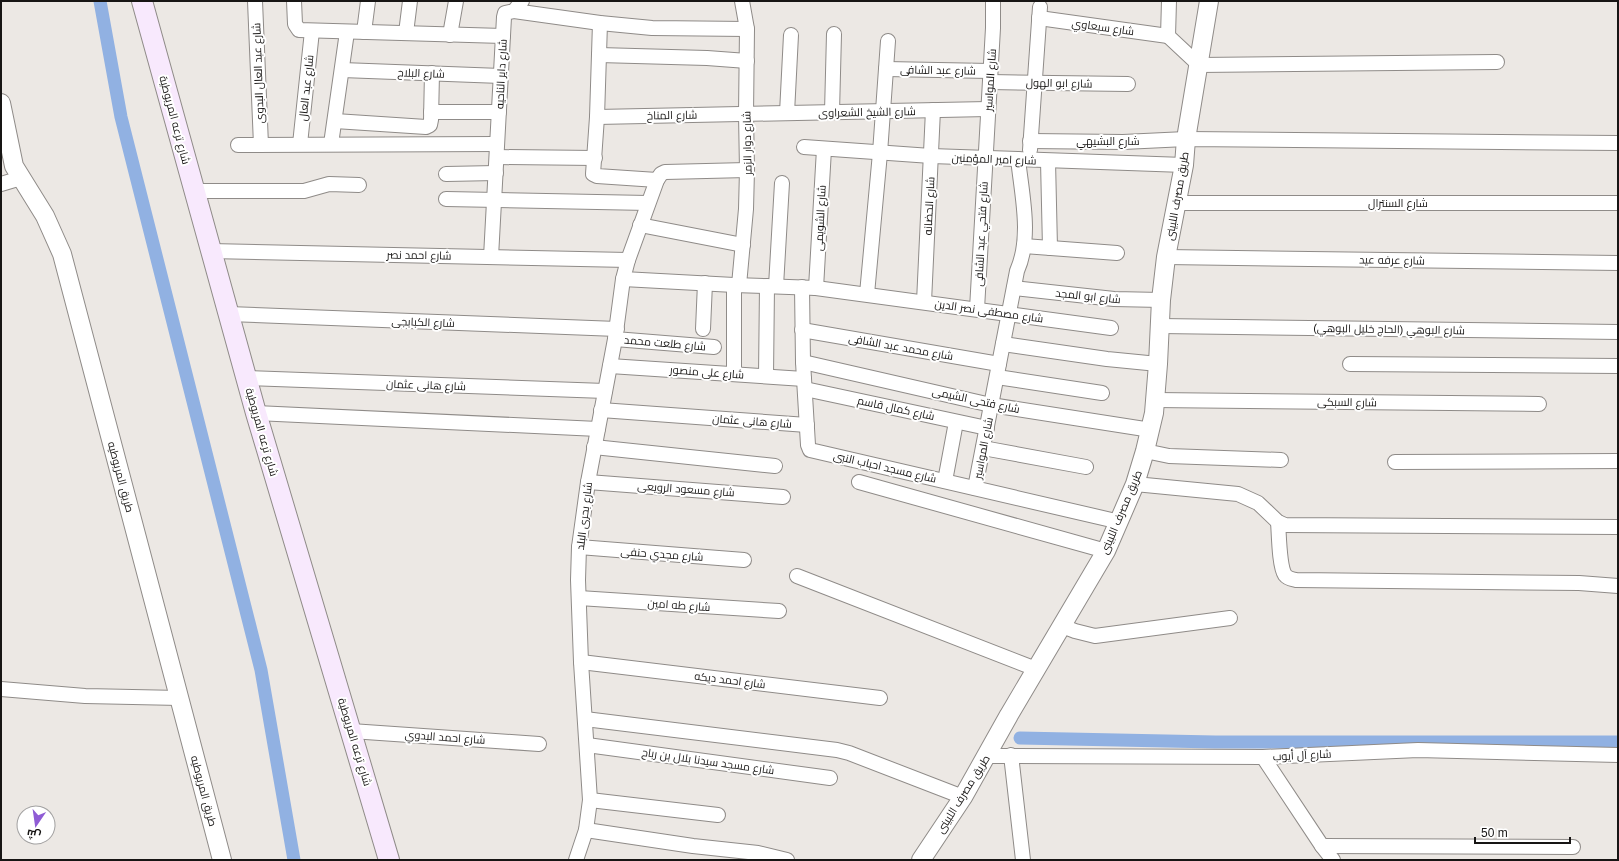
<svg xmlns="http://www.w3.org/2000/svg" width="1619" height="861" font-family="Helvetica,Cairo,sans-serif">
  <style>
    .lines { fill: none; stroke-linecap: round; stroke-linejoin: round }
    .canal { stroke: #91b1e2; stroke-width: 13 }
    .minor-casing { stroke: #8f8b88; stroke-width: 16 }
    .tertiary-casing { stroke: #8f8b88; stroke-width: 20 }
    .secondary-casing { stroke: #8f8b88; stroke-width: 22 }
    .minor { stroke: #fff; stroke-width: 14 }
    .tertiary { stroke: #fff; stroke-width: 18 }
    .secondary { stroke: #f8e9fd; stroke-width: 20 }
    .labels { text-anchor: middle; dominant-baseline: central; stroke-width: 4; stroke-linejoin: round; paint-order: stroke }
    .street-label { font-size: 11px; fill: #171514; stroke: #fff }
  </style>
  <rect width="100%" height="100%" fill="#ece8e4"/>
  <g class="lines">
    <g class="canal">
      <path d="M100,1l21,116 140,553 33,190"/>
      <path d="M1020,738l195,4h403"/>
    </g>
    <g class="minor-casing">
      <g id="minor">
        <path d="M255,1l6,144"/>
        <path d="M294,1l1,23 4,6 204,6"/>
        <path d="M1169,1l-1,35 31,29 298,-3"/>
        <path d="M514,11l86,12 52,5 95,1"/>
        <path d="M1039,18l129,18"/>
        <path d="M600,23l-3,94 -4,57 4,2 60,4"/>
        <path d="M364,32l4,-31"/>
        <path d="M406,33l4,-32"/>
        <path d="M450,35l6,-34"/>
        <path d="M599,55l108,3 40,3"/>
        <path d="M886,69l104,2"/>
        <path d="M342,70l159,6"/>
        <path d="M990,82l138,2"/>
        <path d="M431,112h68"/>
        <path d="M832,112l2,-78"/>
        <path d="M787,113l4,-78"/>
        <path d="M597,117l391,-8"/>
        <path d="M335,121l91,6 4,-2 1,-5 1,-47"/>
        <path d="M1030,141l93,1 63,-3 432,4"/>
        <path d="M300,144l12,-113"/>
        <path d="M331,144l16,-112"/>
        <path d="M238,145l259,-1"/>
        <path d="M804,147l127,9 253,9"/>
        <path d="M1030,150l10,-143"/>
        <path d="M497,157l98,1"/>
        <path d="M1048,161l2,87"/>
        <path d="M446,174l50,-1"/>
        <path d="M1,184l20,-6"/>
        <path d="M194,191h110l25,-7 30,1"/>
        <path d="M446,199l202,4"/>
        <path d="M1177,203h441"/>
        <path d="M640,225l103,20"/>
        <path d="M1024,246l93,7"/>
        <path d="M210,251l418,9"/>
        <path d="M491,257l13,-240 1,-4 9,-2 8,-10"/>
        <path d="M1166,257l452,6"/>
        <path d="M623,279l111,6 82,3 295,40"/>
        <path d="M739,285l7,-76 1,-39 -1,-56 1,-85 -5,-28"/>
        <path d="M776,286l6,-103"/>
        <path d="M802,287l1,75 5,83 2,5 310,72"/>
        <path d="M816,288l8,-139"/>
        <path d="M1014,288l100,11 47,1"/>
        <path d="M867,294l13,-141 8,-112"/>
        <path d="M924,302l9,-192"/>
        <path d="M977,309l16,-281v-27"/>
        <path d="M228,314l389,15"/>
        <path d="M1160,326l458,6"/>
        <path d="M703,329l2,-46"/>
        <path d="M802,330l197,34"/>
        <path d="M615,339l99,8"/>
        <path d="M1003,344l104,15 51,5"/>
        <path d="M803,362l188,43 160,25"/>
        <path d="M1350,364l268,2"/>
        <path d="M610,366l194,13"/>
        <path d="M734,374v-89"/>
        <path d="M766,376l1,-90"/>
        <path d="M997,377l105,16"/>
        <path d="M247,378l358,13"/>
        <path d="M805,389l182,39"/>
        <path d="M1155,400l384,4"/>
        <path d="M601,410l206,15"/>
        <path d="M256,413l342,16"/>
        <path d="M594,447l181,19"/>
        <path d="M983,448l103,19"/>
        <path d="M1145,451l24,5 112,4"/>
        <path d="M1395,462l223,-1"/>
        <path d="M945,481l11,-59"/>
        <path d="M588,482l195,15"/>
        <path d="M859,482l247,69"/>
        <path d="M1135,484l103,10 20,9 20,19 7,3 333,2"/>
        <path d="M975,488l42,-217c15,-34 5,-75 1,-112"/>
        <path d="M1278,522c1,11 1,44 7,53 3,4 7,4 11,5l283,3 39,3"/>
        <path d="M579,547l165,13"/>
        <path d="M797,576l239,93"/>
        <path d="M579,598l200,13"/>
        <path d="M1062,626l13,5 20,5 135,-18"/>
        <path d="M581,662l299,36"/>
        <path d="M1,689l84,7 95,2"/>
        <path d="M585,719l252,31 12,3 114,44"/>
        <path d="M351,731l188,13"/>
        <path d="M587,745l243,33"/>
        <path d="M1011,755l12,105"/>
        <path d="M987,756l276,1 155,-7 200,5"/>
        <path d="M1263,757l59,89 11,14"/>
        <path d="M590,800l128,15"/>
        <path d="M586,830l107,16 65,7 29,7"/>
        <path d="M1322,846l251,1"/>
        <path d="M576,860l10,-30 4,-30 -9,-138 -3,-82 1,-33 9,-65 27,-143 8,-60 5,-19 29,-80 4,-6 4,-2 82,-2"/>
      </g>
    </g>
    <g class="tertiary-casing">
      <g id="tertiary">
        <path d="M1,103l13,63 31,50 17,38 160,606"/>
        <path d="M921,860l42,-63 46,-82 97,-164 29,-67 10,-33 9,-38 4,-49 3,-64 5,-43 18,-92 2,-26 23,-138"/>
      </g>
    </g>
    <g class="secondary-casing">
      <path id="secondary" d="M142,1l114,412 133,447"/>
    </g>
    <use href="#minor" class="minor"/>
    <use href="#tertiary" class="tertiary"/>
    <use href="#secondary" class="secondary"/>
  </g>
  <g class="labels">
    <g class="street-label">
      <text transform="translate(1103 27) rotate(8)">شارع سبعاوي</text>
      <text transform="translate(938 70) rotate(1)">شارع عبد الشافى</text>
      <text transform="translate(258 73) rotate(-92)">شارع عبد العال البدوى</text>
      <text transform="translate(421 73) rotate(2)">شارع البلاح</text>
      <text transform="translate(501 74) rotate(-87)">شارع داير الناحيه</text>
      <text transform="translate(990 80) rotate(-86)">شارع المواسير</text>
      <text transform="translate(1059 83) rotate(1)">شارع ابو الهول</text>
      <text transform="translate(306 88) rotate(-84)">شارع عبد العال</text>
      <text transform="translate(867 112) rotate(-1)">شارع الشيخ الشعراوى</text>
      <text transform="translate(672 115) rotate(-1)">شارع المناخ</text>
      <text transform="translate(175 120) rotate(75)">شارع ترعه المريوطية</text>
      <text x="1108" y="141">شارع البشيهي</text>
      <text transform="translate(747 143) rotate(-91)">شارع دوار الزمر</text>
      <text transform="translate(994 159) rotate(2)">شارع امير المؤمنين</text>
      <text transform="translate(1177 196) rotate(-80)">طريق مصرف اللبينى</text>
      <text x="1398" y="203">شارع السنترال</text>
      <text transform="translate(929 206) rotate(-87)">شارع الحضانه</text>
      <text transform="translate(820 218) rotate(-87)">شارع الشويمى</text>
      <text transform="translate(981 234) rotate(-87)">شارع فتحي عبد الشافى</text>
      <text transform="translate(419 255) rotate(1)">شارع احمد نصر</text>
      <text transform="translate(1392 260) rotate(1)">شارع عرفه عيد</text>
      <text transform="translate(1088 296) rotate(6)">شارع ابو المجد</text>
      <text transform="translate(989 311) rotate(8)">شارع مصطفى نصر الدين</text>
      <text transform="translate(423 322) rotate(2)">شارع الكبابجى</text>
      <text transform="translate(1389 329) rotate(1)">شارع البوهي (الحاج خليل البوهي)</text>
      <text transform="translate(665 343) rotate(5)">شارع طلعت محمد</text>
      <text transform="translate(901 347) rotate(10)">شارع محمد عبد الشافى</text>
      <text transform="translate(707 372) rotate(4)">شارع على منصور</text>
      <text transform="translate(426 385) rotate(2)">شارع هانى عثمان</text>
      <text transform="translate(976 400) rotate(12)">شارع فتحى الشيمى</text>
      <text transform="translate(1347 402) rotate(1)">شارع السبكى</text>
      <text transform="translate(896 408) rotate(12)">شارع كمال قاسم</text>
      <text transform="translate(752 421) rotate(4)">شارع هانى عثمان</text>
      <text transform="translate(262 432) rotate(74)">شارع ترعه المريوطية</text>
      <text transform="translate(983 448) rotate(-79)">شارع المواسير</text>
      <text transform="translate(885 467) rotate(13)">شارع مسجد احباب النبى</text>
      <text transform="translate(121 477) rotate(75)">طريق المريوطيه</text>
      <text transform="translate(686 489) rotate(4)">شارع مسعود الرويعى</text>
      <text transform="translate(1121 512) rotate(-67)">طريق مصرف اللبينى</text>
      <text transform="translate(584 516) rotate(-83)">شارع بحرى البلد</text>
      <text transform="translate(662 554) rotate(4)">شارع مجدي حنفى</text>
      <text transform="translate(679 605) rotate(4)">شارع طه امين</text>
      <text transform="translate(730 680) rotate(7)">شارع احمد ديكه</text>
      <text transform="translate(445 737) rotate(4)">شارع احمد البدوي</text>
      <text transform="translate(355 742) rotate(73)">شارع ترعه المريوطية</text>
      <text transform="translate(1302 755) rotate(-3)">شارع آل أيوب</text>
      <text transform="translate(708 761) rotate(8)">شارع مسجد سيدنا بلال بن رباح</text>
      <text transform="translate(204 791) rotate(75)">طريق المريوطيه</text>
      <text transform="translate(963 794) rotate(-58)">طريق مصرف اللبينى</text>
    </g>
  </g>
  <rect width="1619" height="861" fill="none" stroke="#171514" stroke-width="4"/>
  <g transform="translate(36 825) rotate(193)"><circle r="19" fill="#ffffff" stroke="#a2a1a1"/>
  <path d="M0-3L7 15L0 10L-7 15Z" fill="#8f5cd5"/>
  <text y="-6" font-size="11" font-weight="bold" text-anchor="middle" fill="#171514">ش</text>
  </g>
  <path d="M1475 837v6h95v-6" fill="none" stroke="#171514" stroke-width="2"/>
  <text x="1481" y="837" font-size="12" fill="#171514" stroke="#ffffff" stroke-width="3" paint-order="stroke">50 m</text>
</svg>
